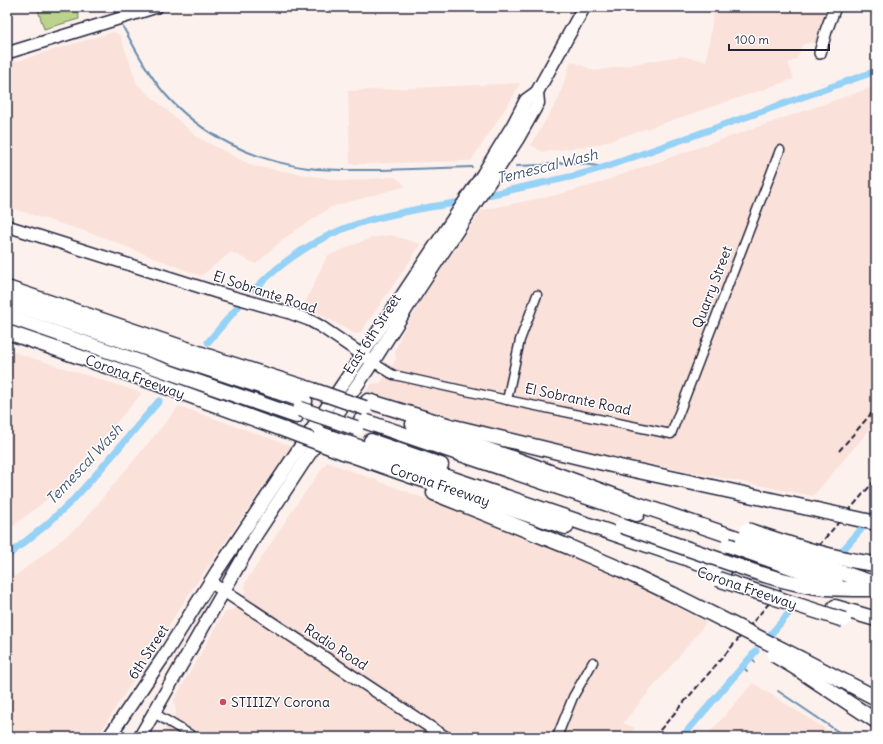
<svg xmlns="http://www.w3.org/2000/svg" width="883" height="744" font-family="Delius,sans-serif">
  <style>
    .built { fill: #fae1d9 }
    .green { fill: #bbd38a; stroke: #6e7a62 }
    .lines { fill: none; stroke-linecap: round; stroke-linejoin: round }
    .stream { stroke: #678cab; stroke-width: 2 }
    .canal { stroke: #95d2f6; stroke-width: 7 }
    .street-casing { stroke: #22223b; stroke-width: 11 }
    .secondary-casing { stroke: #22223b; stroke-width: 14 }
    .primary-casing { stroke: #22223b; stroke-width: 15 }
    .highway-casing { stroke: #22223b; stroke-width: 17 }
    .street { stroke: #fff; stroke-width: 8 }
    .secondary { stroke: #fff; stroke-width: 11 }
    .primary { stroke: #fff; stroke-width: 12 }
    .highway { stroke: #fff; stroke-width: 14 }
    .rail { stroke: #22223b; stroke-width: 2; stroke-dasharray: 6 3; stroke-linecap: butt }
    .highway-bridge-casing { stroke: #22223b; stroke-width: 17; stroke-linecap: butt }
    .highway-bridge { stroke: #fff; stroke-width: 14 }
    .poi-dot { fill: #d1495b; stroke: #fff; stroke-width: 1.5 }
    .labels { text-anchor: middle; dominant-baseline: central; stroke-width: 3; stroke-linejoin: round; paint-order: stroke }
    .street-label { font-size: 14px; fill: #22223b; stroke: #fff }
    .poi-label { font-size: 14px; fill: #22223b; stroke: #fff; text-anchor: start }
    .water-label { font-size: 15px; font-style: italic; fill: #445773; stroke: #fff }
  </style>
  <rect width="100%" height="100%" fill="#fdf1ee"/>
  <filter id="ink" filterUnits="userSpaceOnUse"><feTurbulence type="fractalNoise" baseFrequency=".025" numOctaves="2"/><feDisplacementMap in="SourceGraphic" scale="8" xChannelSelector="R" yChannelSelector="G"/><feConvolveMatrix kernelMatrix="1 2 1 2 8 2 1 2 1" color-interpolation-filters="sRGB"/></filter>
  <g filter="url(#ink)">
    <g class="built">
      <path d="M716,7h113l-13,35 -13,2 -6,15 -9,4 6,16 -148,50 -50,16 -53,7 -12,-7 28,-47 12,-37 24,10 85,-15 26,5 8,-50z"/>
      <path d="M113,32l7,3 17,49 60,53 56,29 90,15 52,-4 11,9 -75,21 -48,32 -27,25 -25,-12 -30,24 -49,-19 -52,-21 -93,-29v-143z"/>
      <path d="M520,83l-7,14 -42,64 -121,3 -2,-73z"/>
      <path d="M876,86v336l-63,74 -213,-42 -105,-24 -129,-39 6,-7 9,-1 15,-24 -1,-8 7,-18 26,-43 54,-80 74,-15 37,-10 61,-22z"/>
      <path d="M391,235l29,9 -8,14 -52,75 -5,1 -51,-29 23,-49 44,-18z"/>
      <path d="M7,350l135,43 -86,99 -49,39z"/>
      <path d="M179,406l112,40 -104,151 -90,140h-90v-155l32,-24 41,-33z"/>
      <path d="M327,462l191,71 96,42 92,47 -6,9 -77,92 12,5 -7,9h-475l1,-3 10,-3 12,-18 -2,-13 50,-87 11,-5 11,-17 -1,-8 53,-81z"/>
      <path d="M753,683l85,54h-132z"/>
    </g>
    <path class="green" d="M37,7h41l1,12 -35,10z"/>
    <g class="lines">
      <g class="stream">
        <path d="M113,7l2,5"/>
        <path d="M123,27c13,23 25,47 42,67 36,41 89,67 143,74 24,3 48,2 73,2 30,-1 61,-2 91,-3"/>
        <path d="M516,166l27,-1 25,-3 37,5"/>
        <path d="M751,657l4,5"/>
        <path d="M743,667l4,4"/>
        <path d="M778,691l68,46"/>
      </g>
      <g class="canal">
        <path d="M479,197l95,-21 31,-9 271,-96"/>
        <path d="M255,289c29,-30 66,-54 105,-66 17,-6 36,-9 54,-13 16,-4 34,-5 51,-9"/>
        <path d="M208,342l30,-35"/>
        <path d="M873,514l3,-3"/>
        <path d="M843,550l21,-24"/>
        <path d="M7,556l38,-30 28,-26 26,-29 60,-70"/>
        <path d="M771,634l18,-21"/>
        <path d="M682,737l74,-86"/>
      </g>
      <g class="street-casing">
        <g id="street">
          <path d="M373,362l17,11 4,2 113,25 164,34 109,-284"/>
          <path d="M507,400l13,-60 17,-45"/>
          <path d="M154,713l40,24"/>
          <path d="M557,737l16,-40 20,-35"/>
        </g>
      </g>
      <g class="secondary-casing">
        <g id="secondary">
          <path d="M7,53l150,-46"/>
          <path d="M820,53l6,-22 9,-24"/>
          <path d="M7,226l212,67 71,20 19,7 11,6 50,34"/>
          <path d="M210,582l235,155"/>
        </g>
      </g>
      <g class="primary-casing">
        <g id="primary">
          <path d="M109,737l55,-81 53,-85 79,-118 67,-99 120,-180 30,-49 13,-25 11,-8 47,-85"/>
          <path d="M140,737l116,-202 48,-73 69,-100 44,-70 100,-152 21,-37 -1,-11"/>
        </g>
      </g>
      <g class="highway-casing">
        <g id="highway">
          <path d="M7,288l218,74 88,28"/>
          <path d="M7,302l298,99"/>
          <path d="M7,316l289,100"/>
          <path d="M7,332l140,48 138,50"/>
          <path d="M368,401l82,25 170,41 147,32"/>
          <path d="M361,420l276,94"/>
          <path d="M413,424l99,34 122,45 109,37"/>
          <path d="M371,441l70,24"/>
          <path d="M347,443l377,128"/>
          <path d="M343,452l68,24 155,51"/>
          <path d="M434,493l135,54 49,21 56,27"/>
          <path d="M835,607l41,12"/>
          <path d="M801,659l75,39"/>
          <path d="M793,666l83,55"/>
        </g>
      </g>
      <use href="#street" class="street"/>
      <use href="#secondary" class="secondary"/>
      <use href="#primary" class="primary"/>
      <use href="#highway" class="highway"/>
      <g class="rail">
        <path d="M839,451l37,-43"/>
        <path d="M654,737l222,-258"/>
      </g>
      <g class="highway-bridge-casing">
        <g id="highway-bridge">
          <path d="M313,390l52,18"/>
          <path d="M300,409l56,19"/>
          <path d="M285,430l58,22"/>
          <path d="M321,434l26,9"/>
          <path d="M767,499l109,24"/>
          <path d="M622,526l130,45c24,8 49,15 75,17 16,1 33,1 49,1"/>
          <path d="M747,530c42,14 85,29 129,34"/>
          <path d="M743,540l130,43"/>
          <path d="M728,545l108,38"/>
          <path d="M718,579l67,22 59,19"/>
          <path d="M674,595l127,64"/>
          <path d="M774,655l19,11"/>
        </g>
      </g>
      <use href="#highway-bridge" class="highway-bridge"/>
    </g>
  </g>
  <circle class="poi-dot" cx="223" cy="702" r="4"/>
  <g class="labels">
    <g class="street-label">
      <text transform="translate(712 287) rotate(-69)">Quarry Street</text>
      <text transform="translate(265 292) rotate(18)">El Sobrante Road</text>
      <text transform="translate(372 334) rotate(-57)">East 6th Street</text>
      <text transform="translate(135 377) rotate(20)">Corona Freeway</text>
      <text transform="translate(578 399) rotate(12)">El Sobrante Road</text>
      <text transform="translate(440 485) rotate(19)">Corona Freeway</text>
      <text transform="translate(747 588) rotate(19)">Corona Freeway</text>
      <text transform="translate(336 647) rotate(33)">Radio Road</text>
      <text transform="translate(148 652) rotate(-57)">6th Street</text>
    </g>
    <g class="poi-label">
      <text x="231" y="702">STIIIZY Corona</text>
    </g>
    <g class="water-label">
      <text transform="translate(547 166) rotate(-14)">Temescal Wash</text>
      <text transform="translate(84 464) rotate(-47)">Temescal Wash</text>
    </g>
  </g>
  <rect width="883" height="744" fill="none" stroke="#fff" stroke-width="24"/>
  <rect x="12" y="12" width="859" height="720" fill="none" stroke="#22223b" stroke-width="1.5" filter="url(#ink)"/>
  <path d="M729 44v6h100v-6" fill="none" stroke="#22223b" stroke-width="2"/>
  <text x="735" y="44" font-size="12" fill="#22223b" stroke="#ffffff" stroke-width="3" paint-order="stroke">100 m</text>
</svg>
